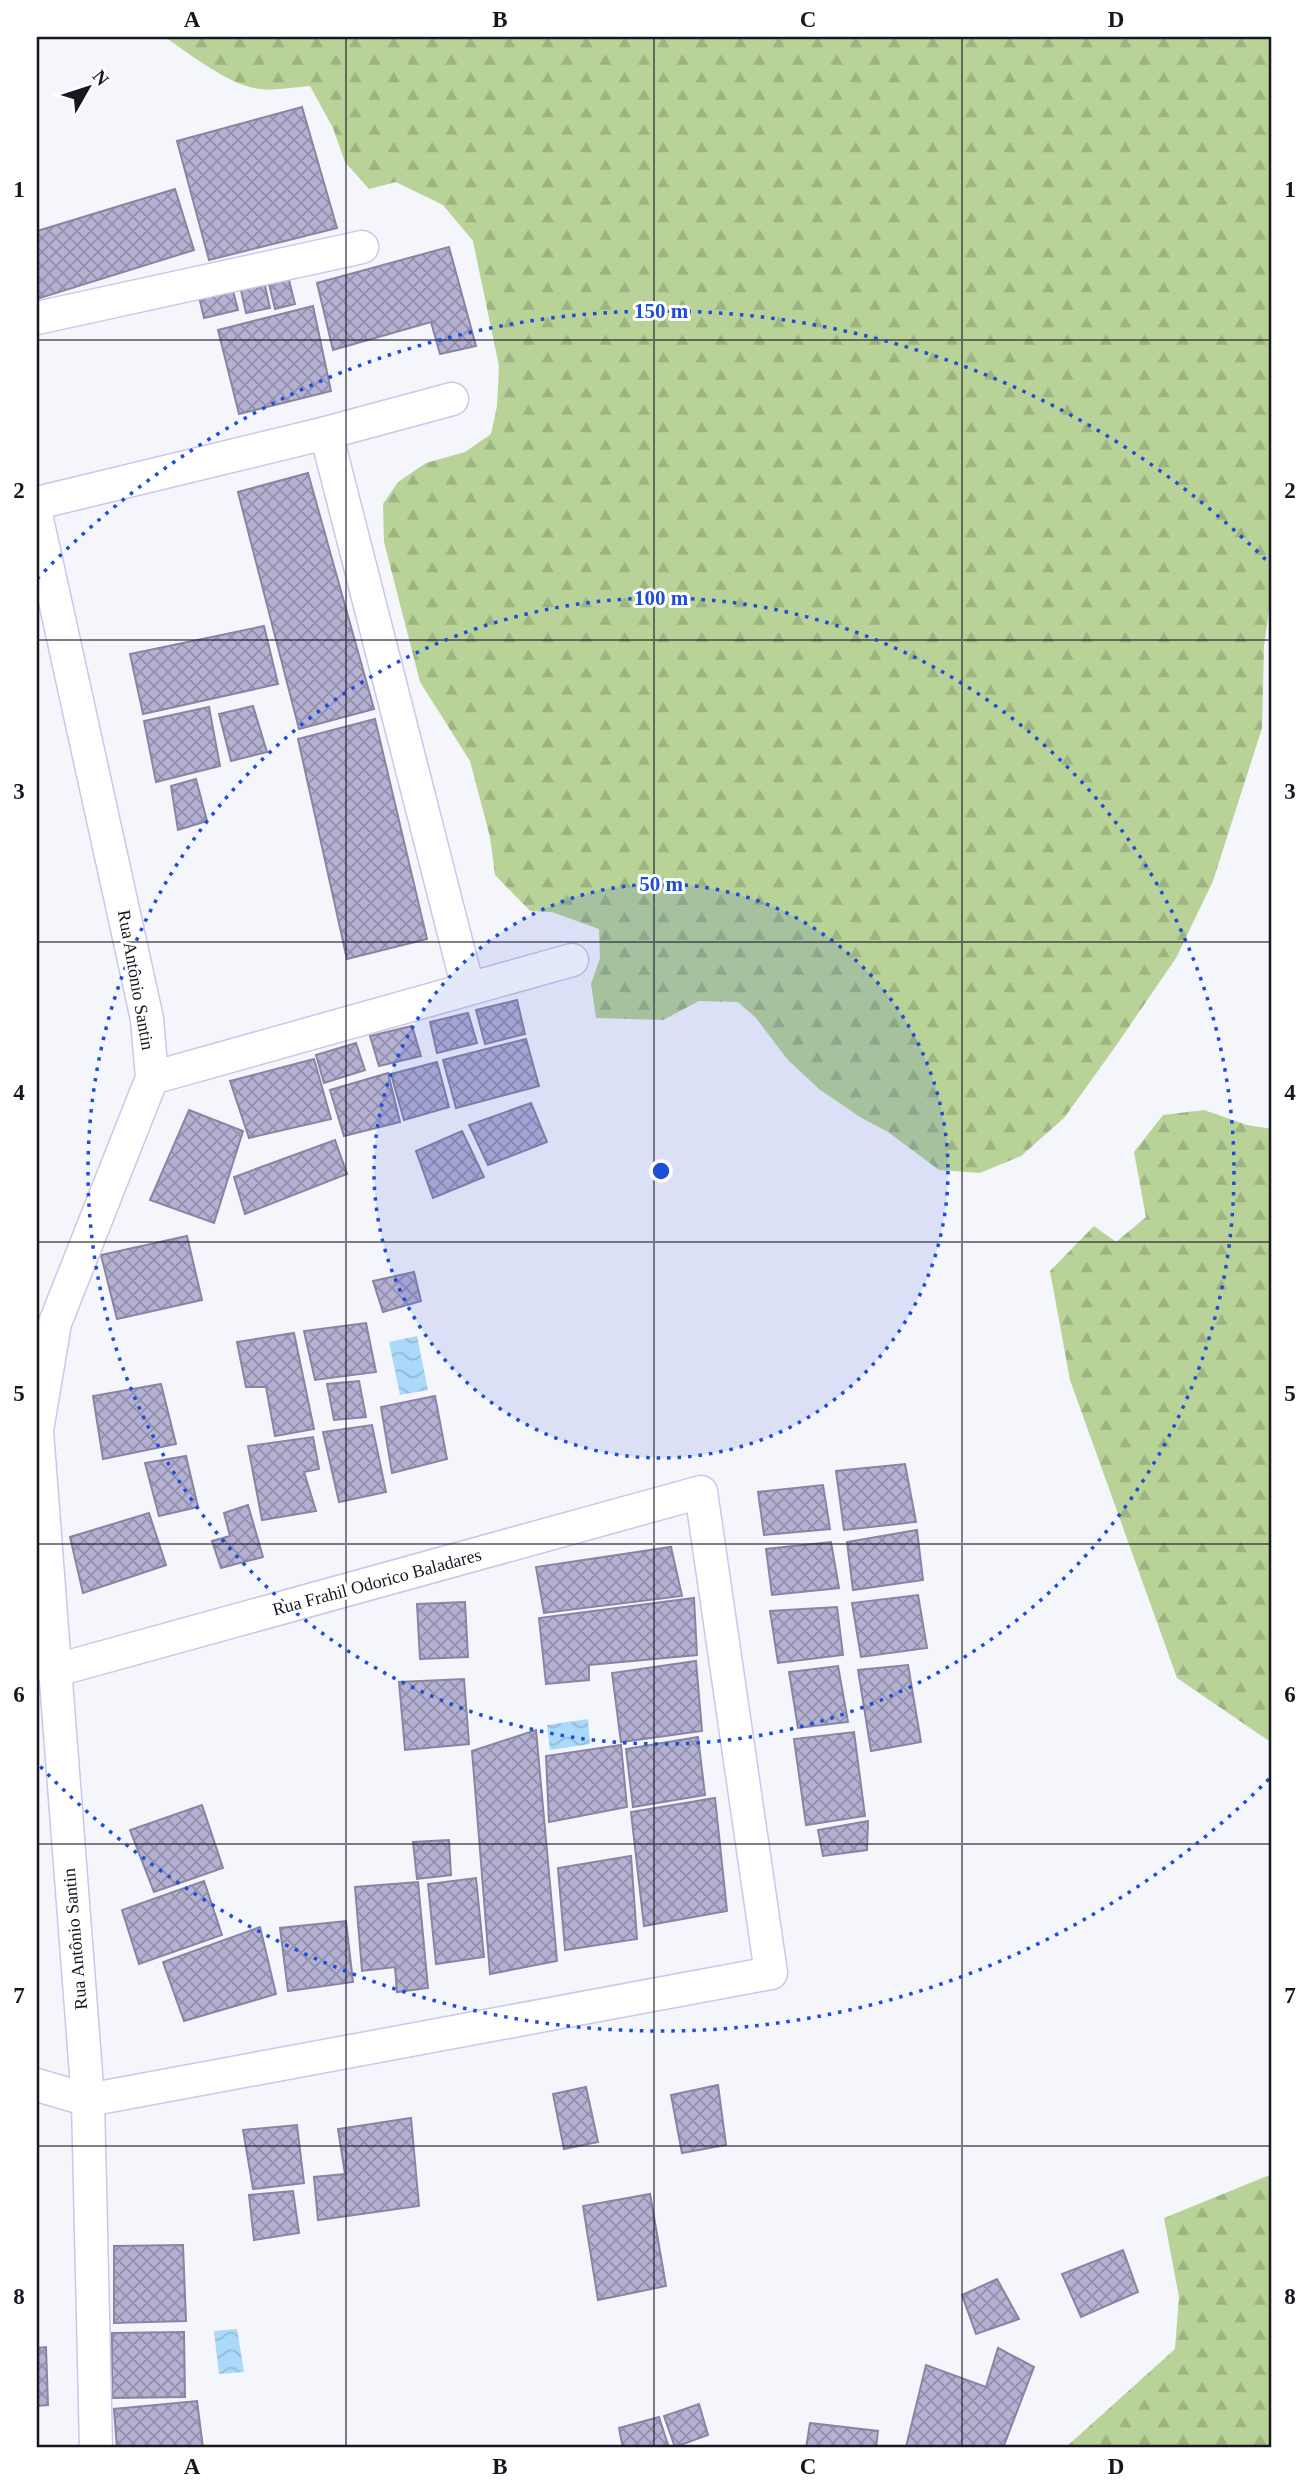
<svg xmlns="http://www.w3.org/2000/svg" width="1309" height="2485" font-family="'Times New Roman',serif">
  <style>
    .forest { fill: url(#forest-firs) }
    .water { fill: url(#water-waves) }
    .building { fill: url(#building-cross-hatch); stroke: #8884a4; stroke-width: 2 }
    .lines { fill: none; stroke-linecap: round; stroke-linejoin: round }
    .minor-casing { stroke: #cbc7ea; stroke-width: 35 }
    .minor { stroke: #fff; stroke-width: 32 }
    .grid { fill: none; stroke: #181622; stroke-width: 2; stroke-opacity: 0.55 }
    .ring { fill: none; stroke: #1d4ed8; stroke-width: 3.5; stroke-dasharray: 3.5 7 }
    .labels { text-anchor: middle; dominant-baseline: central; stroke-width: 6; stroke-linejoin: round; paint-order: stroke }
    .street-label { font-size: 18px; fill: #181622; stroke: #fff }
    .centre { fill: #1d4ed8; stroke: #fff; stroke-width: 3.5 }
    .ring-label { font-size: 21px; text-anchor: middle; font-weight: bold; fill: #1d4ed8; stroke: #fff; stroke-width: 6; stroke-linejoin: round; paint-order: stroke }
    .neatline { fill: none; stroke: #181622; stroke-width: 2.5 }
    .grid-label { font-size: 23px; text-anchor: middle; font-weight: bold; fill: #181622 }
  </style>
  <defs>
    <pattern id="forest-firs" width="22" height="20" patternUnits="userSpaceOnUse" patternTransform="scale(1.75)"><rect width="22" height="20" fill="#b8d297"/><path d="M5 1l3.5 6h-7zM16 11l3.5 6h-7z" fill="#9db482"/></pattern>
    <pattern id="water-waves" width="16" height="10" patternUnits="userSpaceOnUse" patternTransform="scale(1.75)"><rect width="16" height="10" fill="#abd9fa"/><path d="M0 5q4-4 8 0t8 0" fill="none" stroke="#92bad6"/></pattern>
    <pattern id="building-cross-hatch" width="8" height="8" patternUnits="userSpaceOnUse" patternTransform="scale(1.75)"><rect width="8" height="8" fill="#b5b1d3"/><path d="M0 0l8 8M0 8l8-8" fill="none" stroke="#928fab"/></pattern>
  </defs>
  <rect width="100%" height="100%" fill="#f5f5fc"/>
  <g class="forest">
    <path d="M165,37h1107v552l-8,57 -2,82 -49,153 -37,77 -63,92 -49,68 -43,38 -41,17 -41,-3 -51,-38 -28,-15 -41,-28 -31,-29 -32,-42 -18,-16 -39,-1 -36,19 -67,-2 -5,-34 9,-26 -1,-29 -47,-17 -22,-1 -35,-36 -5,-38 -20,-76 -50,-79 -36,-140 -1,-38 15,-22 28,-19 39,-11 26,-18 6,-28 2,-40 -26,-125 -30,-36 -47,-23 -27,7 -24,-27 -12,-34 -23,-42c-16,1 -34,5 -49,3 -29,-2 -72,-35 -96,-52z"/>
    <path d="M1204,1110l43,15 25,4v614l-95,-65 -107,-298 -20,-109 44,-45 22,16 30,-25 -12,-65 29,-37z"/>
    <path d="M1272,2174v274h-207l110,-99 4,-52 -15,-79z"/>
  </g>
  <g class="water">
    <path d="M417,1336l11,54 -28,5 -11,-53z"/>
    <path d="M588,1719l2,25 -40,6 -3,-25z"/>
    <path d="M237,2329l7,43 -25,2 -5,-43z"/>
  </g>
  <g class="building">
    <path d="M302,107l35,121 -128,32 -32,-119z"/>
    <path d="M175,189l19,61 -157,49v-68z"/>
    <path d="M449,247l27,99 -36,8 -9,-32 -98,28 -16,-67z"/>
    <path d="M287,272l8,32 -20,5 -8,-33z"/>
    <path d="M263,277l7,31 -24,5 -7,-32z"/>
    <path d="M231,283l7,27 -34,8 -7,-30z"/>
    <path d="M313,306l18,85 -92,23 -21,-84z"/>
    <path d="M308,473l66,236 -75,20 -61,-237z"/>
    <path d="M264,626l14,58 -135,30 -13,-60z"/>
    <path d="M253,706l14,46 -36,9 -12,-47z"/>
    <path d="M209,707l11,59 -64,16 -12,-61z"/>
    <path d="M375,719l52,220 -80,20 -49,-220z"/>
    <path d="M196,779l11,42 -29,9 -7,-44z"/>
    <path d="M517,1000l8,34 -40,10 -9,-34z"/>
    <path d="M468,1013l9,30 -40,10 -7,-31z"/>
    <path d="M412,1026l9,30 -42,10 -9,-30z"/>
    <path d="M526,1039l13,47 -83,22 -13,-48z"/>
    <path d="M356,1043l9,27 -41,13 -8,-28z"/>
    <path d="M314,1059l17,60 -82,19 -19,-57z"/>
    <path d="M437,1062l12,45 -45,13 -13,-46z"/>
    <path d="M388,1073l12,49 -56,14 -14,-46z"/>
    <path d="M531,1103l16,39 -59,23 -19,-40z"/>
    <path d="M189,1110l54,21 -29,92 -64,-23z"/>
    <path d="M462,1131l22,46 -51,21 -17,-47z"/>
    <path d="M335,1140l12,34 -102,40 -11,-37z"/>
    <path d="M187,1236l15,64 -85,19 -16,-64z"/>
    <path d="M414,1272l7,29 -38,11 -10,-31z"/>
    <path d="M366,1323l10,49 -61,8 -11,-49z"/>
    <path d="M294,1333l20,96 -39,7 -9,-49h-20l-9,-45z"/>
    <path d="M359,1381l7,36 -32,3 -7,-36z"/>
    <path d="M161,1384l15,60 -73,15 -10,-63z"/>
    <path d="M435,1396l12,63 -55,14 -11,-66z"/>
    <path d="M372,1425l14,67 -47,10 -16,-70z"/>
    <path d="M313,1437l6,32 -15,3 12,39 -54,9 -14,-74z"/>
    <path d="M186,1456l12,51 -39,9 -14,-53z"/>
    <path d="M905,1464l11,58 -72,8 -8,-59z"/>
    <path d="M823,1485l7,44 -66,6 -6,-43z"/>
    <path d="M248,1505l15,52 -42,11 -9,-27 18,-5 -6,-23z"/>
    <path d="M149,1513l17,52 -83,28 -13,-56z"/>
    <path d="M917,1530l6,50 -70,10 -6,-48z"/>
    <path d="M831,1542l8,46 -67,7 -6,-46z"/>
    <path d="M671,1547l11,49 -138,17 -8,-46z"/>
    <path d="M918,1595l9,53 -66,9 -9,-54z"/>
    <path d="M694,1598l3,57 -108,10v15l-43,4 -7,-66z"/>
    <path d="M465,1602l3,55 -48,2 -3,-55z"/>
    <path d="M837,1607l6,48 -65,8 -8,-52z"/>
    <path d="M696,1661l6,70 -81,11 -9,-69z"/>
    <path d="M908,1665l13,77 -50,9 -13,-81z"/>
    <path d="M838,1666l10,56 -50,6 -9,-56z"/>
    <path d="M464,1679l5,65 -64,6 -6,-68z"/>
    <path d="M536,1730l21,231 -67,13 -18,-223z"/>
    <path d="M854,1732l11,84 -59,9 -12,-86z"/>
    <path d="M698,1737l7,58 -72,12 -7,-58z"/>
    <path d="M621,1745l6,62 -78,15 -3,-66z"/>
    <path d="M715,1798l12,113 -83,15 -13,-114z"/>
    <path d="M202,1805l21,63 -69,24 -24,-62z"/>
    <path d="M868,1821l-1,29 -44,6 -5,-26z"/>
    <path d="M449,1840l2,35 -34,4 -4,-37z"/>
    <path d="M631,1856l6,83 -72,11 -7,-82z"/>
    <path d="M476,1878l8,79 -48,7 -8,-80z"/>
    <path d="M204,1881l18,54 -83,29 -17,-54z"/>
    <path d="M418,1882l10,106 -31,4 -2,-25 -33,4 -7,-84z"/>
    <path d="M346,1921l7,61 -65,9 -8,-63z"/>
    <path d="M260,1927l16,67 -92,27 -21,-59z"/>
    <path d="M718,2085l8,60 -44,8 -11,-58z"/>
    <path d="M586,2087l12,55 -34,7 -11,-55z"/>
    <path d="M411,2118l8,88 -101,14 -4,-43 31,-3 -7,-45z"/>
    <path d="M297,2125l7,58 -51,6 -10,-59z"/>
    <path d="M293,2191l6,42 -45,7 -5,-45z"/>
    <path d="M650,2194l16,92 -68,14 -15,-94z"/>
    <path d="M183,2245l3,76 -72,2v-77z"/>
    <path d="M1123,2250l15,42 -57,25 -19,-43z"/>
    <path d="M997,2279l22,40 -43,15 -14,-39z"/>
    <path d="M184,2332l1,65 -73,1v-65z"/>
    <path d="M46,2347l2,58 -11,1v-58z"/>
    <path d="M998,2348l36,19 -31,81 -97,-1 20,-82 60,22z"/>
    <path d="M197,2401l6,47h-86l-3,-39z"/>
    <path d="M699,2404l9,31 -33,12 -11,-31z"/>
    <path d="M659,2417l10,31h-46l-4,-20z"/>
    <path d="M810,2423l68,8 -2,17h-70z"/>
  </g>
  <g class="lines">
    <g class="minor-casing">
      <g id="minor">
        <path d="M37,318l325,-71"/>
        <path d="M326,433l142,555"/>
        <path d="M37,503l289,-70 126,-34"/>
        <path d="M37,519l110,500 5,59 -97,245 -18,107"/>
        <path d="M152,1078l420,-118"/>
        <path d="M37,1431l51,669 8,348"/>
        <path d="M37,2085l51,15 683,-127 -70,-481 -648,179"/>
      </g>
    </g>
    <use href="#minor" class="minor"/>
  </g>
  <path class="grid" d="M346,37v2411M654,37v2411M962,37v2411M37,340h1235M37,640h1235M37,942h1235M37,1242h1235M37,1544h1235M37,1844h1235M37,2146h1235"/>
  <circle cx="661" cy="1171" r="287" fill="#1d4ed8" fill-opacity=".12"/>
  <g class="ring">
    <circle cx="661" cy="1171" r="287"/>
    <circle cx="661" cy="1171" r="573"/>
    <path d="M1269 1779A860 860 0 0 1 37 1763M37 579A860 860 0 0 1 1269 563"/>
  </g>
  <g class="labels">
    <g class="street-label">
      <text transform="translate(136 980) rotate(80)">Rua Antônio Santin</text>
      <text transform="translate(377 1582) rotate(-15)">Rua Frahil Odorico Baladares</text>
      <text transform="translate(75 1939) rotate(-95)">Rua Antônio Santin</text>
    </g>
  </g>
  <circle cx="661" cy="1171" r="10" class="centre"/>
  <g class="ring-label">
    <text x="661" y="318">150 m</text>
    <text x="661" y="605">100 m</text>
    <text x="661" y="891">50 m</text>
  </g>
  <rect width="1309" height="2485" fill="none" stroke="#ffffff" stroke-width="77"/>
  <g transform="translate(88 88) rotate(51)" stroke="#ffffff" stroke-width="5" paint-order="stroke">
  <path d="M0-5L12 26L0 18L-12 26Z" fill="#181622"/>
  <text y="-10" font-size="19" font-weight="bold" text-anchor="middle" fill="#181622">N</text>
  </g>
  <rect x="38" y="38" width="1232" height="2408" class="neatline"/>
  <g class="grid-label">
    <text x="192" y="27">A</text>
    <text x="500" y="27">B</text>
    <text x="808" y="27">C</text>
    <text x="1116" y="27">D</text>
    <text x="19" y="197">1</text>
    <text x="1290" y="197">1</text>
    <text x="19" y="498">2</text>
    <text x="1290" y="498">2</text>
    <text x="19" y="799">3</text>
    <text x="1290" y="799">3</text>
    <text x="19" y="1100">4</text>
    <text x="1290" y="1100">4</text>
    <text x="19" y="1401">5</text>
    <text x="1290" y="1401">5</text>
    <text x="19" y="1702">6</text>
    <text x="1290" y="1702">6</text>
    <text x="19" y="2003">7</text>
    <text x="1290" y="2003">7</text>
    <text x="19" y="2304">8</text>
    <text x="1290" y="2304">8</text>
    <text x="192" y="2474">A</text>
    <text x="500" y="2474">B</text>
    <text x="808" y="2474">C</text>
    <text x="1116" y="2474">D</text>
  </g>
</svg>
